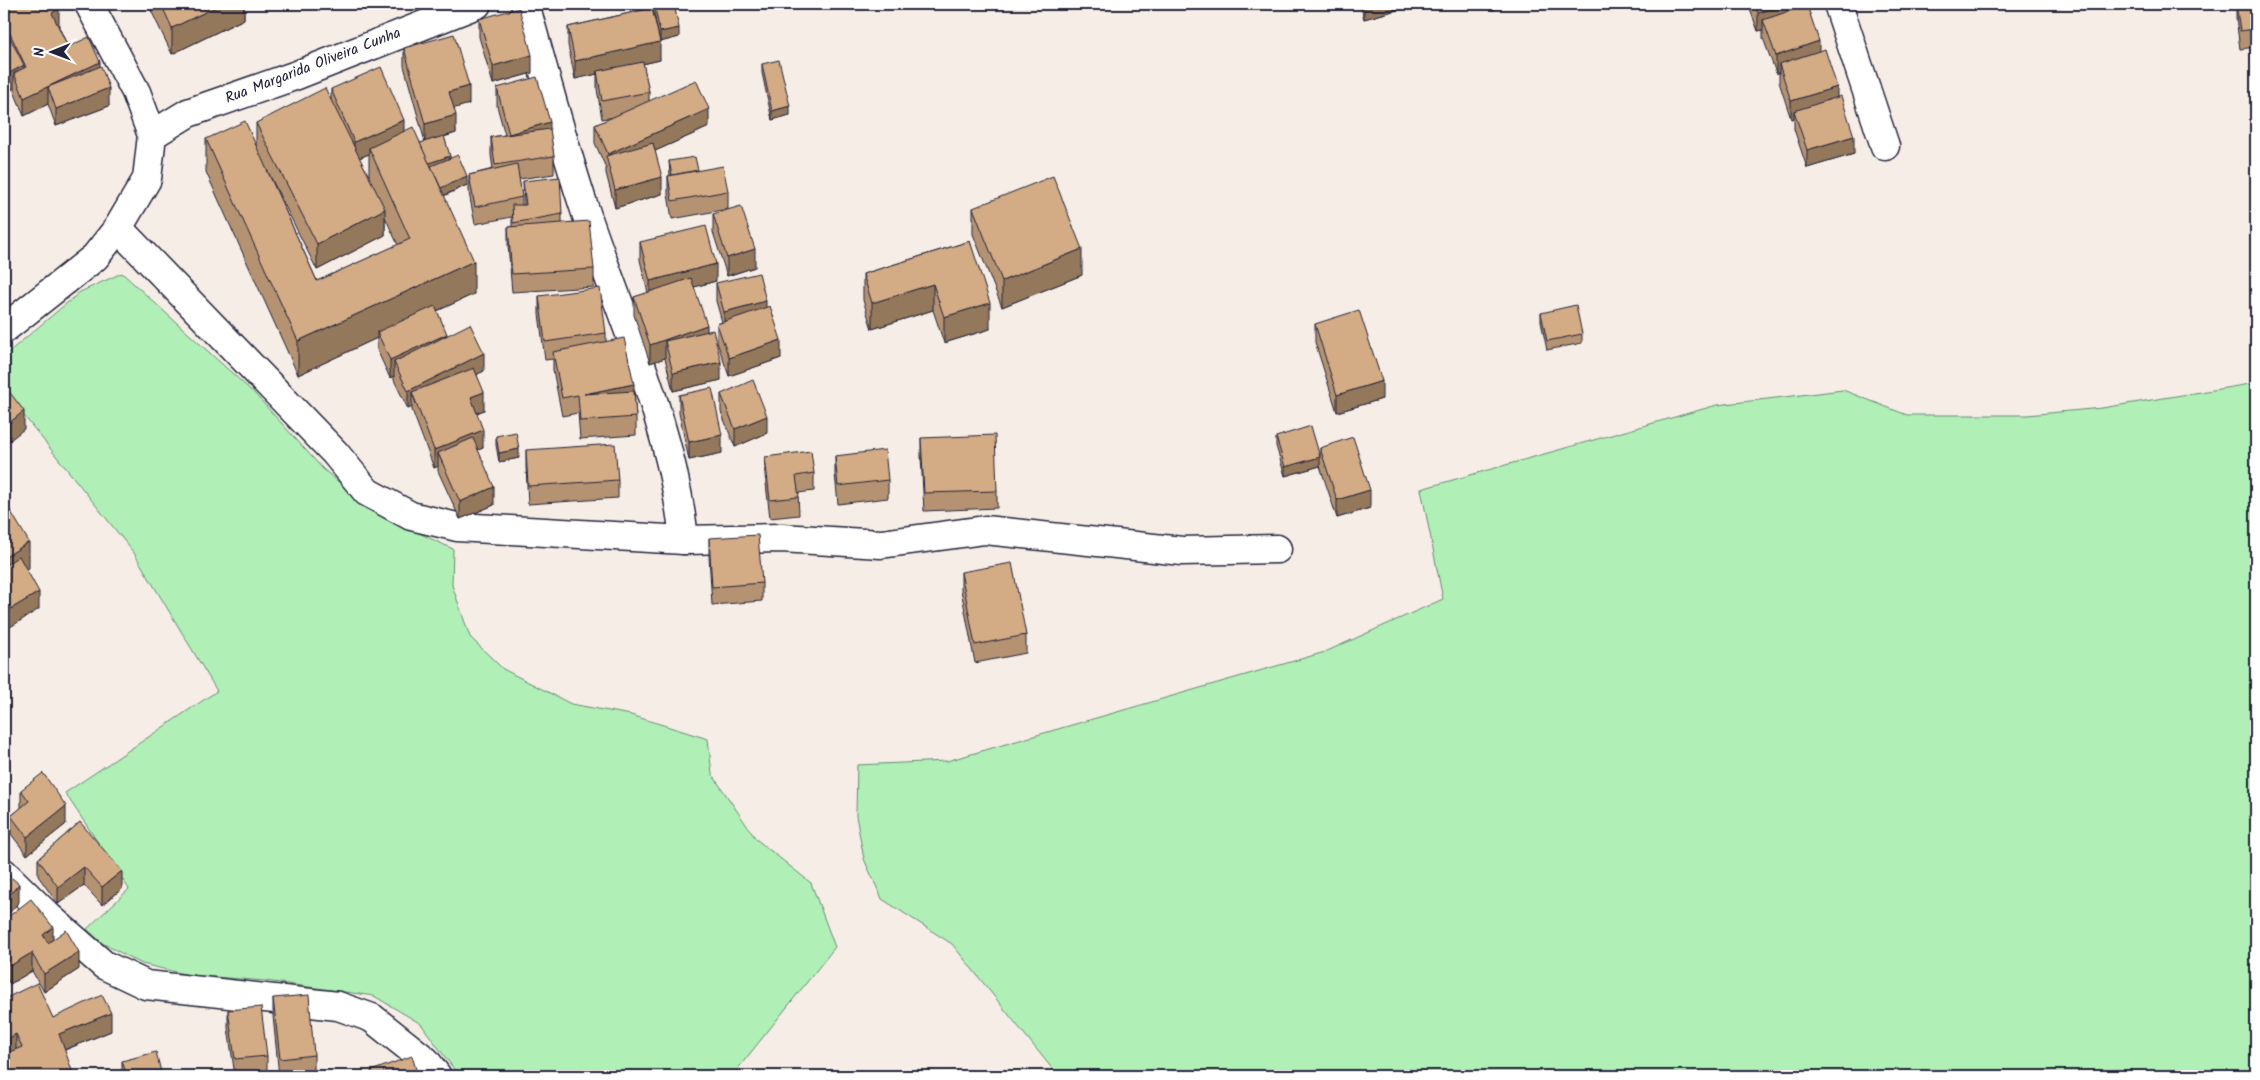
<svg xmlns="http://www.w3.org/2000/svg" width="2260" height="1080" font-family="Kalam,sans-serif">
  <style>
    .green { fill: #b0efb6; stroke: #698878 }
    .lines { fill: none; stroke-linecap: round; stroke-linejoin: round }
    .minor-casing { stroke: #22223b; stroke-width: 31 }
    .minor { stroke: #fff; stroke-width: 28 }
    .wall { fill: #b59372; stroke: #22223b; fill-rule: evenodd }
    .shaded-wall { fill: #94785c; stroke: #22223b }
    .building { fill: #d3ab84; stroke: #22223b }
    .labels { text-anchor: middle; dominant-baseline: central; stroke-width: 5; stroke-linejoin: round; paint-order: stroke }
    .street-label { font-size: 15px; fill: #22223b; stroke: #fff }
  </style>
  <rect width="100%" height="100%" fill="#f6eee6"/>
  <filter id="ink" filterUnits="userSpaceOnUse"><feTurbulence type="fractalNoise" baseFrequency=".02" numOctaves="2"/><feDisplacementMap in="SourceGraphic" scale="10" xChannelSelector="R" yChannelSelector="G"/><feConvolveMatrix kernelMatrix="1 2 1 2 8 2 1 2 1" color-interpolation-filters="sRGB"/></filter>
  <g filter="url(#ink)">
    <g class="green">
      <path d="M122,273l133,121 68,75 53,44 77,36 -1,36 18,52 33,32 68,35 60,11 77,24 4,35 44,65 55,44 24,64 -103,129h-273l-38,-52 -47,-28 -108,-15 -77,-6 -47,-11 -40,-21 -15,-14 42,-40 -64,-96 152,-102 -83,-138 -130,-162v-35l76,-64z"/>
      <path d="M2256,383v693h-1198l-106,-132 -70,-45 -18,-40 -8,-43 1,-51 90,-4 378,-109 118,-53 -22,-110 296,-84 126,-15 64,25h120l75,-7z"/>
    </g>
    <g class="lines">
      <g class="minor-casing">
        <g id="minor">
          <path d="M1838,4l47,142"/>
          <path d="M152,135l36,-22 109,-38 180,-71"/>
          <path d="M118,228l217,225 32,39 44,24 46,11 227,13c-11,-115 -64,-224 -100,-333 -22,-67 -40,-136 -59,-203"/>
          <path d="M4,329l91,-72 23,-29 29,-49 5,-44 -16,-43 -47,-88"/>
          <path d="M684,540l97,-2 100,6 104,-14 197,21 95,-2"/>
          <path d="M4,873l45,44 55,48 42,20 192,21 34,12 54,43 11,15"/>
        </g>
      </g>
      <use href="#minor" class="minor"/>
    </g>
    <g class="wall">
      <path d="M4,4l55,22v1l9,20 32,20 9,39 -53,20 -8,-22 -24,12 -10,-25v-3l-10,6v-53h1l-1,-3z"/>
      <path d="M148,4h96v15l-72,35z"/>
      <path d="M651,4h23l5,33 -19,5 -7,-33 7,51 -17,4 6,28v9l60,26 -54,24 7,43 -47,14 -9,-35v-5l-11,-25v-18l20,-8 -13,2 -5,-30v-15l-22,5 -7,-34v-18l84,-19z"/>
      <path d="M1360,4h59l-55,15z"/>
      <path d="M1489,4h20l-17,6z"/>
      <path d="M1748,4h55v2l16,45 18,46 17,57 -47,14 -13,-39v-11l-3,1 -12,-37v-9h-3l-13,-35v-8l-5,1z"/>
      <path d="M2236,4h20v43l-16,2 -4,-31z"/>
      <path d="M479,19l53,54 -39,11 -14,-47z"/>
      <path d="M404,48l65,56 -15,4 2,25 -12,4 6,21 17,27 -23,11 30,98 -37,17 10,25 37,35 -7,3 7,36 -7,3 6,35 -5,2 16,55 -34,14 -22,-48v-5l-4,2 -22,-58v-3l-4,2 -14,-29v-4l-4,2 -13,-28v-12l-79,37 -92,-203v-33l50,8v-24l75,-22v-12l73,43 16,11 5,-1 -21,-76zM369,154v22l-10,-18zM267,170l50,100 68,-35v-18l13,28 -81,36z"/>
      <path d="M762,64l28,51 -18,5 -10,-47z"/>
      <path d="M497,88l53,44 4,24v18l-35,5 3,18v8h2l-1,-24 39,33v9l32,46v18l-82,5 -4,-47v-18h4v-10l-37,7 -6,-31v-18l24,-6 -2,-14v-18l14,-2 -8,-29z"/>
      <path d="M669,161l29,9 30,21v18l-56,10 -4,-25v-18l2,-1z"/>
      <path d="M973,208l109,67 -80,32 -29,-73z"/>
      <path d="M713,214l42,53 -28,9 -14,-44z"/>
      <path d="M970,241l20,88 -46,14 -11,-33 -61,19 -9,-29v-26z"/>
      <path d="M640,242l76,39 -22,6 27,93 -48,11 -8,-33 -15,5 -16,-48v-18l14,-4 -8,-33z"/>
      <path d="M716,283l50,24 15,51 -52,18 -12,-34v-18l5,-2 -6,-21z"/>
      <path d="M539,296l67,37v9l28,49 2,26v18l-56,4 -2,-26 -16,3 -9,-46v-11l-8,1 -6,-46z"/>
      <path d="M1541,313l41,21v9l-35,7 -6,-28z"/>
      <path d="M1315,324l67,75 -45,13 -22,-70z"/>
      <path d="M721,394l46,39 -32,14 -14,-35z"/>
      <path d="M679,395l43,58 -33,7 -10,-47z"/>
      <path d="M496,436l23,22 -20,4 -3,-17z"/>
      <path d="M1276,437l44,19v-8l50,60 -33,10 -17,-52 -35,10 -9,-30z"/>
      <path d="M921,438l76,53v17l-73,3 -3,-55z"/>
      <path d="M526,450l92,30v18l-90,6 -2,-37z"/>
      <path d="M835,456l53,24v18l-50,6 -3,-30z"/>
      <path d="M765,457l49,16v18l-16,2 1,22 -29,3 -5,-43z"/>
      <path d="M709,538l53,45v18l-50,4 -3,-49z"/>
      <path d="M961,572l65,63v18l-51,10 -14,-73z"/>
      <path d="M21,790l45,34 -39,31 -16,-21v-18l10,-8z"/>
      <path d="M80,822l42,67 -20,16 -18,-20 -26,19 -20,-28v-17z"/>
      <path d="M4,920l49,20 26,29 -35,23 -12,-21 -22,13 -6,-10z"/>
      <path d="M273,998l41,57v18l-35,3 -6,-60z"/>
      <path d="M4,999l49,19 58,13 -46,19 -61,26z"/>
      <path d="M228,1010l39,46v18l-24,2h-8l-7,-48z"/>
      <path d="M122,1061l40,15h-40z"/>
    </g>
    <g class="shaded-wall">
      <path d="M222,4h22v15l-72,35v-26z"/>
      <path d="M1364,4h55l-55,15z"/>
      <path d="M1492,4h17l-17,6z"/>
      <path d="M1787,4h16v12l-40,4v10l-5,1v-18z"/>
      <path d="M59,9v17l-7,5v-18z"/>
      <path d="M679,28v9l-19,5v-10z"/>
      <path d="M1819,41v18l-40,5v9h-3v-17z"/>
      <path d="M660,42v18l-63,14v-3v3l-22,5v-18z"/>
      <path d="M532,55v18l-39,11v-18z"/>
      <path d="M100,62v18l-52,7v17l-24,12v-18z"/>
      <path d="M24,65v18l-10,-10v15l-10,6v-18z"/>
      <path d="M469,86v18l-20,6v-18z"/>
      <path d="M1837,87v18l-43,6v7l-3,1v-18z"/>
      <path d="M109,88v18l-53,20v-17z"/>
      <path d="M790,106v9l-18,5v-9z"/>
      <path d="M709,109v18l-99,44 -2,-17z"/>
      <path d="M456,115v18l-31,9v-18z"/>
      <path d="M404,120v18l-35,10v6l-15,6v-18z"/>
      <path d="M550,122v18l-41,12v-18z"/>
      <path d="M1854,136v18l-47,14v-18z"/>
      <path d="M450,156v9l-20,7 -4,-8z"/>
      <path d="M467,176v9l-29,13v-9z"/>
      <path d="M662,177v17l-47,14v-18z"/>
      <path d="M385,209v26l-68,35v-26z"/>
      <path d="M755,249v18l-28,9v-18z"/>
      <path d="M1082,249v26l-80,32v-26z"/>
      <path d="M474,261v33l-94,43 -3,-5v6l-79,37v-34z"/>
      <path d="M716,264v17l-66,18v-18z"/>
      <path d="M933,284v26l-61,19v-26z"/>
      <path d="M766,301v18l-42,11v-18z"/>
      <path d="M990,303v26l-46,14v-26z"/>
      <path d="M707,325v18l-42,-2v17l-15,5v-18z"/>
      <path d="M447,334v18l-53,10v14l-4,2v-18z"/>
      <path d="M781,340v18l-52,18v-18z"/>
      <path d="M484,353v18l-68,33 -4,-12v15l-4,2v-18z"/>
      <path d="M721,362v18l-48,11v-18z"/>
      <path d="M1382,381v18l-45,13v-17z"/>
      <path d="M634,384v18l-50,-8z"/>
      <path d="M484,392v18l-13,5v-18z"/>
      <path d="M24,411v18l-20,16v-18z"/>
      <path d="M767,416v17l-32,14v-18z"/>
      <path d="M483,430v18l-40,16 -5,-11v13l-4,2v-18z"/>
      <path d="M722,435v18l-33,7v-18z"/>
      <path d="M519,449v9l-20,4v-9z"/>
      <path d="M1320,457v9l-35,10v-9z"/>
      <path d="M494,487v18l-34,14v-17z"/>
      <path d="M1370,490v18l-33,10v-18z"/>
      <path d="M29,542v26l-25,16v-26z"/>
      <path d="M39,592v17l-35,22v-18z"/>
      <path d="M66,806v18l-39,31v-18z"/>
      <path d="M84,867v18l-26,19v-17z"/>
      <path d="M122,871v18l-20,16v-18z"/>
      <path d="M19,884v18l-15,17v-18z"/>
      <path d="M53,927v18l-10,8v-18z"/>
      <path d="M33,952l-1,2v17l-22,13v-18z"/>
      <path d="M79,952v17l-35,23v-18z"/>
      <path d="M111,1013v18l-52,21v-18z"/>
      <path d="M16,1034v18l-12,7v-18z"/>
    </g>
    <g class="building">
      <path d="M4,4h53l2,5 -7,4 16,34 21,-10 11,25 -76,36 -10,-25 12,-6 -22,-46z"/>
      <path d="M161,4h61l-50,24z"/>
      <path d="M654,4h20l5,24 -19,4z"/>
      <path d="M1754,4h33l-29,9z"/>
      <path d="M2236,4h20v25l-16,2z"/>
      <path d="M1807,5l12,36 -43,15 -13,-36z"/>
      <path d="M519,8l13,47 -39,11 -14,-47z"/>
      <path d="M652,8l8,34 -85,19 -7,-34z"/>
      <path d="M454,34l15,52 -20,6 7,23 -31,9 -21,-76z"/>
      <path d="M10,38l14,27 -20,11v-35z"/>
      <path d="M1825,49l12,38 -46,14 -12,-37z"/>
      <path d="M779,60l11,46 -18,5 -10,-47z"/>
      <path d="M643,62l6,30 -47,9 -5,-30z"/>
      <path d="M101,66l8,22 -53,21 -8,-22z"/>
      <path d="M381,67l23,53 -50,22 -23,-53z"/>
      <path d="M537,77l13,45 -41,12 -12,-46z"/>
      <path d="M696,80l13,29 -101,45 -13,-29z"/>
      <path d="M325,88l60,121 -68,35 -61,-121z"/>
      <path d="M1841,96l13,40 -47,14 -13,-39z"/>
      <path d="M245,121l72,160 93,-42 -41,-91 44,-21 61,134 -176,80 -92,-202z"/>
      <path d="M550,129l4,27 -59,9 -4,-28z"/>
      <path d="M444,136l6,20 -21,7 -9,-20z"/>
      <path d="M653,143l9,34 -47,13 -9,-34z"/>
      <path d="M458,155l9,21 -26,12 -10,-22z"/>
      <path d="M695,157l3,13 -26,5 -3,-14z"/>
      <path d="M517,164l5,33 -47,10 -6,-32z"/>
      <path d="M723,166l5,25 -56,10 -4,-25z"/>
      <path d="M1053,176l29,73 -80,32 -29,-73z"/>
      <path d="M560,177l2,37 -49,9 -1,-18h14l-3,-24z"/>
      <path d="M741,206l14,43 -28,9 -14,-44z"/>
      <path d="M589,221l5,48 -82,5 -4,-47z"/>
      <path d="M706,226l10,38 -66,17 -10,-39z"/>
      <path d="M970,241l20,62 -46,14 -11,-33 -61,19 -9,-29z"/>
      <path d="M759,273l7,28 -42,11 -8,-29z"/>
      <path d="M691,278l16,47 -57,20 -16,-48z"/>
      <path d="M600,288l6,45 -61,9 -6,-46z"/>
      <path d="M1576,305l6,29 -35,7 -6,-28z"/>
      <path d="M435,306l12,28 -57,26 -13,-28z"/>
      <path d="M770,306l11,34 -52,18 -12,-34z"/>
      <path d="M1359,310l23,71 -45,14 -22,-71z"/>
      <path d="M470,324l14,29 -76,38 -14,-29z"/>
      <path d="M713,330l8,32 -48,11 -8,-32z"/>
      <path d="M624,338l10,46 -50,10 50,-3 2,26 -56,4 -2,-26 -16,3 -9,-46z"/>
      <path d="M474,368l10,24 -13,5 12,33 -49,20 -22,-58z"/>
      <path d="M753,380l14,36 -32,13 -14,-35z"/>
      <path d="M4,385l20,26 -20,16z"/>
      <path d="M712,388l10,47 -33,7 -10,-47z"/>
      <path d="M1311,426l9,31 -35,10 -9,-30z"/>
      <path d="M516,432l3,17 -20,4 -3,-17z"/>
      <path d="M995,435l2,56 -73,2 -3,-55z"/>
      <path d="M1353,437l17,53 -33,10 -17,-52z"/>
      <path d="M473,438l21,49 -34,15 -22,-49z"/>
      <path d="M615,444l3,36 -90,6 -2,-36z"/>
      <path d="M885,450l3,30 -50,6 -3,-30z"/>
      <path d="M811,451l3,22 -18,3 3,21 -29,3 -5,-43z"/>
      <path d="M4,500l25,42 -25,16z"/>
      <path d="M758,535l4,48 -50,4 -3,-49z"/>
      <path d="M19,556l20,36 -35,21v-47z"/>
      <path d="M1012,563l14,72 -51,10 -14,-73z"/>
      <path d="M43,773l23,33 -39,31 -16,-21 18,-15 -8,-11z"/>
      <path d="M80,822l42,49 -20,16 -18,-20 -26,20 -20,-28z"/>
      <path d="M4,871l15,13 -15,17z"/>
      <path d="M31,899l22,28 -10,8 5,8 18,-13 13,22 -35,22 -12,-20 1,-2 -23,14 -6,-10v-36z"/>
      <path d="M37,983l16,35 49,-23 9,18 -52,21 15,42h-70v-22l18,-7 -6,-13 -12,7v-42z"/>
      <path d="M309,995l5,60 -34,4 -7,-61z"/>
      <path d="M261,1007l6,49 -32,3 -7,-49z"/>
      <path d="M156,1052l6,24h-35l-5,-15z"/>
      <path d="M412,1056l6,20h-46l-1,-5z"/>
      <path d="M120,1071l2,5h-18z"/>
    </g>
  </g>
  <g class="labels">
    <g class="street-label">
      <text transform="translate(313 66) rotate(-21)">Rua Margarida Oliveira Cunha</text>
    </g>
  </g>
  <rect width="2260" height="1080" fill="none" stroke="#fff" stroke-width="20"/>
  <rect x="10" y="10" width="2240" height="1060" fill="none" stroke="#22223b" stroke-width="2" filter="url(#ink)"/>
  <g transform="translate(52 52) rotate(269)" stroke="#ffffff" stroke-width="4" paint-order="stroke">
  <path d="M0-4L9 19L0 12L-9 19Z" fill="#22223b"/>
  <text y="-8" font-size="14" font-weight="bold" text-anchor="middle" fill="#22223b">N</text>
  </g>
</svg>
